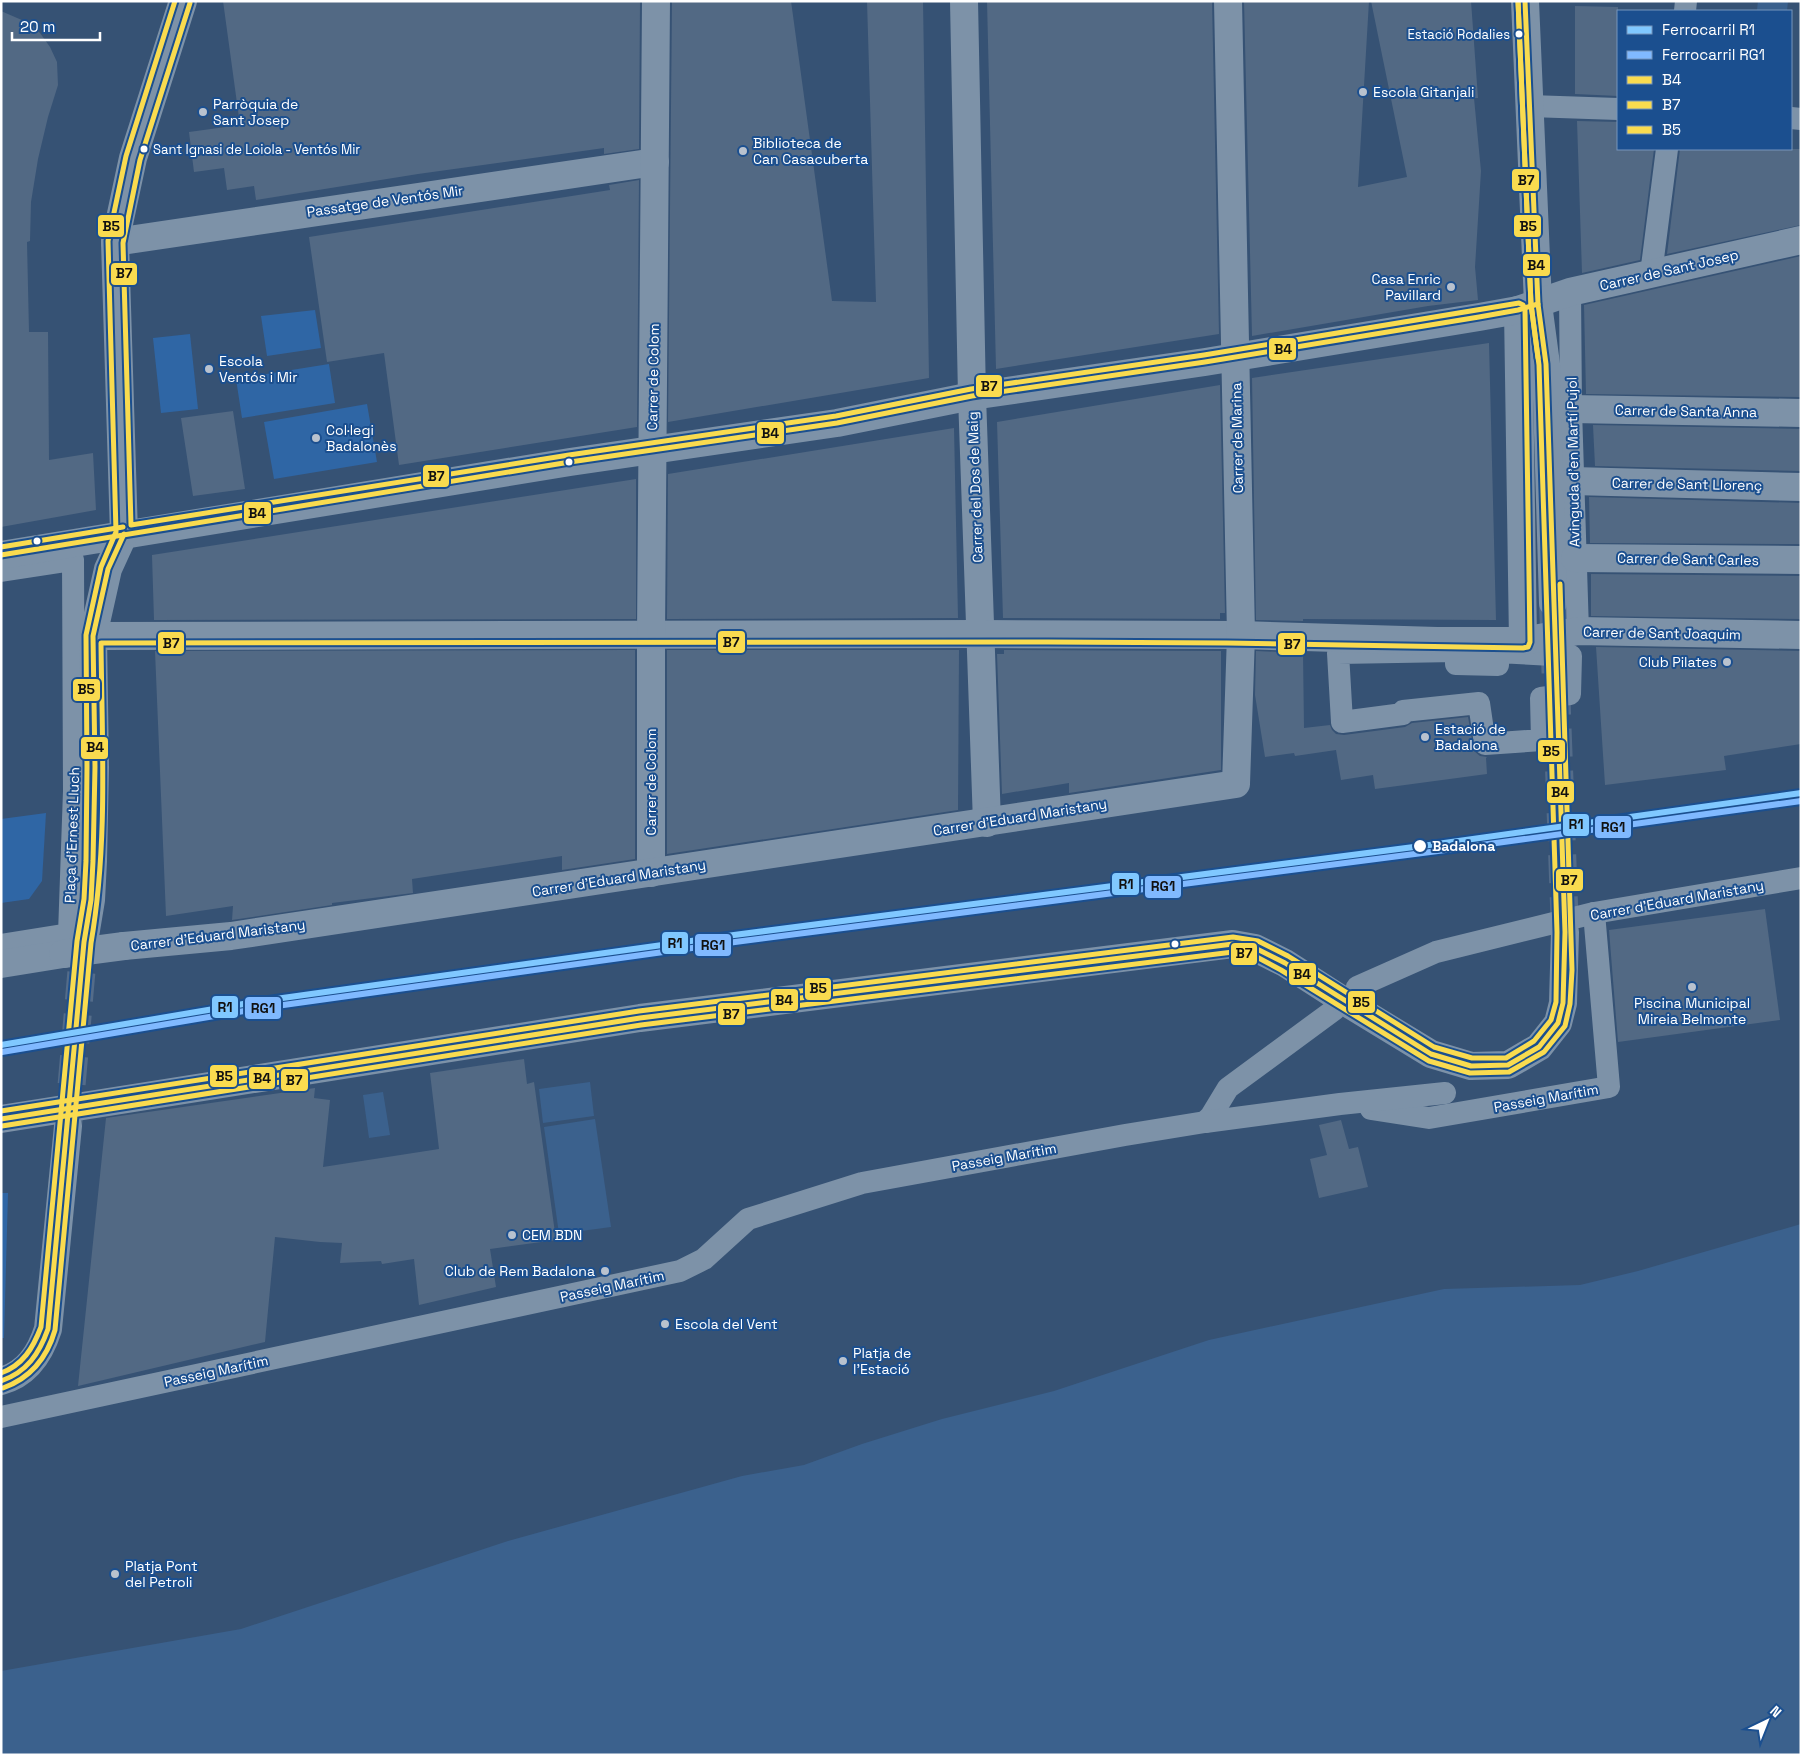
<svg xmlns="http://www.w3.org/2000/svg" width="1802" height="1756" font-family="'Space Grotesk',sans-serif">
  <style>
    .green { fill: #2f66a5 }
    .water { fill: #3b618d }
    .building { fill: #526984 }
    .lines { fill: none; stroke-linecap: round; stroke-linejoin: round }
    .minor-tunnel { stroke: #546c89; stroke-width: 28; stroke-dasharray: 28 14; stroke-linecap: butt }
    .pedestrian { stroke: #7d92a8; stroke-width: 22 }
    .minor { stroke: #7d92a8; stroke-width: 28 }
    .minor-bridge { stroke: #7d92a8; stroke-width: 28 }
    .bus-1-casing { stroke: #1b4f8f; stroke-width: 9 }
    .bus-2-casing { stroke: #1b4f8f; stroke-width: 9 }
    .bus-3-casing { stroke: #1b4f8f; stroke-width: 9 }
    .bus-1 { stroke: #f9db4f; stroke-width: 5 }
    .bus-2 { stroke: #f9db4f; stroke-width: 5 }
    .bus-3 { stroke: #f9db4f; stroke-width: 5 }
    .rail-1-casing { stroke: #1b4f8f; stroke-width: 10 }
    .rail-2-casing { stroke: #1b4f8f; stroke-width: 10 }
    .rail-1 { stroke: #80c8ff; stroke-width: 6 }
    .rail-2 { stroke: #80b9ff; stroke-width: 6 }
    .bus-dot { fill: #fff; stroke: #1b4f8f; stroke-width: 2 }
    .poi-dot { fill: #b9c2ce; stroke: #1b4f8f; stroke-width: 2 }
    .labels { text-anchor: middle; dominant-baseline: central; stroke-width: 4; stroke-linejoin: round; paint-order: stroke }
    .bus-label { font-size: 13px; fill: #fff; stroke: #1b4f8f; text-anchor: end }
    .poi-label { font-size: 14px; fill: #fff; stroke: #1b4f8f; text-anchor: start }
    .street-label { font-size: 14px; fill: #fff; stroke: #1b4f8f }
    .stop-label { font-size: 14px; font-weight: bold; fill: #fff; stroke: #1b4f8f; text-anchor: start }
    .line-badge { stroke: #1b4f8f; stroke-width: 2 }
    .pale-badge-label { font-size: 14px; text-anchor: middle; font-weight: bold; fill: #111 }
  </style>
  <rect width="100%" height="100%" fill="#365274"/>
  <g class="green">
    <path d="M315,310l6,38 -54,8 -6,-40z"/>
    <path d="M190,334l8,75 -37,4 -8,-75z"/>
    <path d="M329,364l6,39 -93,15 -6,-39z"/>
    <path d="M367,404l10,58 -103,17 -10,-57z"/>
    <path d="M46,813l-4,68 -13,18 -28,4v-84z"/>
    <path d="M1,1193h7l-4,145h-3z"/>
  </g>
  <g class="water">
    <path d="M1758,1h30l-1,10 -30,-1z"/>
    <path d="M590,1082l4,34 -51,7 -4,-34z"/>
    <path d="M383,1092l7,43 -21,3 -6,-43z"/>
    <path d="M595,1119l16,108 -52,7 -15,-107z"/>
    <path d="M1801,1224v531h-1800v-84l240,-42 267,-88 234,-65 62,-11 58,-21 80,-25 112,-28 155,-51 235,-51 136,-4 58,-14z"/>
  </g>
  <g class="building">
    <path d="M223,1h417l-1,148 -35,5v-6l-186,26 -162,26 -2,-14 -27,4 -3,-22 -30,4 -5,-40 51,-7z"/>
    <path d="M672,1h119l41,300 44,1 -9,-301h56l6,377 -261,44z"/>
    <path d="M987,1h225l7,333 -223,35z"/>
    <path d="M1244,1h125l-11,186 49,-10 -36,-176h100l7,97h-4l7,73 -6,96 3,33 -50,6 -176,30z"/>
    <path d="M1575,6l43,1v89l-43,-2z"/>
    <path d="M1,11l30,13 9,9 10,14 7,15 1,23 -10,32 -10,42 -7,43 -1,39 -3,1 2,90h19l1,128 44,-7 3,57 -95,17z"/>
    <path d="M1577,121l41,1v27h36l-14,111 -58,13z"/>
    <path d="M1680,149h121v76l-134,29z"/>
    <path d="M639,180l-2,247 -238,38 -15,-112 -57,9 -18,-125 301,-47 -1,-5z"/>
    <path d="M1801,256v141l-215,-3 -2,-89z"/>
    <path d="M1489,343l7,277 -193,-1v2l-47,-1 -4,-242z"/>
    <path d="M1220,385l5,228h-5v6l-217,-1 -6,-196z"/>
    <path d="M233,411l12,78 -52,7 -12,-78z"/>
    <path d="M1593,425l208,4v42l-206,-5z"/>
    <path d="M954,428l4,190 -291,1 1,-145z"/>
    <path d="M636,479v140l-482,1 -2,-65z"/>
    <path d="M1589,497l212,6v41l-211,-1z"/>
    <path d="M1591,574l210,2v43l-210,-3z"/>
    <path d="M1596,647l205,4v93l-77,12 2,14 -121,15z"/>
    <path d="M635,650v209l-73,11v-14l-150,23 1,14 -81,10v2l-100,15 1,-14 -67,10 -11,-265z"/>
    <path d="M667,650h292l-1,160 -291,44z"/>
    <path d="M1004,650l217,1v119l-152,23v-10l-67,11 -5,-140h7z"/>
    <path d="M1256,651l47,2 1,75 26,-3 2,5 4,4 8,1 61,-8 7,-4 56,-6 6,34 6,5 7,1 -1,1 1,16 -112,15 -2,-14 -32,5 -5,-30 -41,6 -1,-3 -29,4 -10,-62z"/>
    <path d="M1765,909l15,111 -162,22 -9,-112z"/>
    <path d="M524,1059l3,25 7,-2 22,158 -66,9 6,38 -77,18 -5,-46 -32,5 -1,-3 -41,2 2,-20 -22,-1 -45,-5 -10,105 -187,44 28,-268 209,-30 -1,10 16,2 -7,67 116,-18 -9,-76z"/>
    <path d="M1341,1120l8,29 9,-2 10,40 -49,11 -9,-39 17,-4 -8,-30z"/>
  </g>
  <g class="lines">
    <g class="minor-tunnel">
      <path d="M1553,603l12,329"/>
      <path d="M68,1126l16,-184"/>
    </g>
    <g class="pedestrian">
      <path d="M1685,11l1,-10"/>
      <path d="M1530,106l88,3"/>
      <path d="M1791,118l10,1"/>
      <path d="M1651,274l16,-125"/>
      <path d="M1570,292l1,117 7,222"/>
      <path d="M1,571l72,-11 1,231 -5,143 -68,11"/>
      <path d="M1456,651v13l42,1v-13l73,4 -1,38 -29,4 1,42 -57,4 -6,-41 -76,8v3l-61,8 -4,-69z"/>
      <path d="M1357,987l79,-35 158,-39 207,-35"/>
      <path d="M1371,1109l58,9 180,-31 -15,-174"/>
      <path d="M1205,1122l6,-6 17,-28 106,-78"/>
      <path d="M1,1417l679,-146 24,-12 44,-40 114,-36 263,-48 80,-13 135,-18 105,-11"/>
    </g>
    <g class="minor">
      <path d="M964,1l8,395 15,427"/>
      <path d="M1525,1l13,303 8,60 7,239"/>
      <path d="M115,242l540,-80"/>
      <path d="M1518,310l5,331"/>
      <path d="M1571,409l230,4"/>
      <path d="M1573,481l228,6"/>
      <path d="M1,555l569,-93 267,-39 135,-27 233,-34 274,-45 39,-7 52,-18 231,-52"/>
      <path d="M1575,558l226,2"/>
      <path d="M93,636l887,-2 261,1 196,6h86l55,-10 223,4"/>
      <path d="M651,873v-238l5,-634"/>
      <path d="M84,942l7,-42 2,-39 2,-94 -2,-131 15,-67 16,-35 -9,-292 18,-84 50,-157"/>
      <path d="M124,946l107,-10 1005,-152 5,-149 -13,-634"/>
      <path d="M1,964l62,-10"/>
      <path d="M1,1119l639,-101 593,-74 22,4 30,15 59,38 87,53 40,12 37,-1 31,-18 19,-24 5,-20 2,-71"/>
      <path d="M1,1381c26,-7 39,-27 47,-52l20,-203"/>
    </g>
    <path class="minor-bridge" d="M63,954l61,-8"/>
    <g class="bus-1-casing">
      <g id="bus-1">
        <path d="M1,555l569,-93 267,-39 135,-27 233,-34 274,-45 39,-7 20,-6"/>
        <path d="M1,1119l639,-101 593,-74 22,4 30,15 146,91 40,12 37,-1 31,-18 19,-24 5,-20 2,-71 -19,-568 -8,-60 -13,-303"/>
        <path d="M1,1381c26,-9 38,-27 47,-52l36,-387 7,-42 2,-39 2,-94 -2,-131 15,-67 16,-35"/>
      </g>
    </g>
    <g class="bus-2-casing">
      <g id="bus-2">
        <path d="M1518,1l13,303 7,54"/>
        <path d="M2,1126l639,-101 592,-73 20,3 28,15 148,91 41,12 39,-1 35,-20 21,-26 5,-22 2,-34 -12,-386"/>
        <path d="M3,1388c28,-10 44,-30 52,-58l36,-387c17,-98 11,-200 10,-300l947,-1 179,1 296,5 5,-1 2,-5 -5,-332 -2,-5 -4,-2 -315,52 -233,34 -135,27 -267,39 -438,70 -8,-282 17,-83 50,-157"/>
      </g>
    </g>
    <g class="bus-3-casing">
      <g id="bus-3">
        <path d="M1,547l122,-20"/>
        <path d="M1,1111l638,-100 594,-74 25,4 30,15 146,91 38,11h34l28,-17 17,-21 5,-18 1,-70 -18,-567 -8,-61 -13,-303"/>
        <path d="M1,1373c22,-8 32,-25 40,-46l36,-386 7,-42 2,-38 1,-94 -1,-132 15,-68 15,-35 -8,-291 18,-85 49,-155"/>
      </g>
    </g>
    <use href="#bus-1" class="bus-1"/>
    <use href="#bus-2" class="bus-2"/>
    <use href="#bus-3" class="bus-3"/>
    <g class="rail-1-casing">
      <path id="rail-1" d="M1,1045l260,-44 473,-66 703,-91 364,-51"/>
    </g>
    <g class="rail-2-casing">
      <path id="rail-2" d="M2,1052l260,-44 473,-66 703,-91 363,-50"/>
    </g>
    <use href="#rail-1" class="rail-1"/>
    <use href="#rail-2" class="rail-2"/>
  </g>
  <g class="bus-dot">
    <circle cx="1519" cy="34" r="4.5"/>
    <circle cx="144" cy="149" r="4.5"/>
    <circle cx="569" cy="462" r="4.5"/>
    <circle cx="37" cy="541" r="4.5"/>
    <circle cx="1420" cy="846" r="7"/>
    <circle cx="1175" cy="944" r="4.5"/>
  </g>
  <g class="poi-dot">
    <circle cx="1363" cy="92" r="5"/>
    <circle cx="203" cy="112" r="5"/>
    <circle cx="743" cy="151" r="5"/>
    <circle cx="1451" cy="287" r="5"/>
    <circle cx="209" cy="369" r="5"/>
    <circle cx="316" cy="438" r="5"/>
    <circle cx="1727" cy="662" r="5"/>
    <circle cx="1425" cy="737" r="5"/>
    <circle cx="1692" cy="987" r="5"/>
    <circle cx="512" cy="1235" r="5"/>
    <circle cx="605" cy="1271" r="5"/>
    <circle cx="665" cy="1324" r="5"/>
    <circle cx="843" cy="1361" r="5"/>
    <circle cx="115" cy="1574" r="5"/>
  </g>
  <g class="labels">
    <g class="bus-label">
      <text x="1510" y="34">Estació Rodalies</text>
      <text x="153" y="149" text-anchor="start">Sant Ignasi de Loiola - Ventós Mir</text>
    </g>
    <g class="poi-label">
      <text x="1373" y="92">Escola Gitanjali</text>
      <text x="213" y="104">Parròquia de<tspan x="213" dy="16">Sant Josep</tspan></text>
      <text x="753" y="143">Biblioteca de<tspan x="753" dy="16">Can Casacuberta</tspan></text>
      <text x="1441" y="279" text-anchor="end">Casa Enric<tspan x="1441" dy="16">Pavillard</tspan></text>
      <text x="219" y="361">Escola<tspan x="219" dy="16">Ventós i Mir</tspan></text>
      <text x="326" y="430">Col·legi<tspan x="326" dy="16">Badalonès</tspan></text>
      <text x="1717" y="662" text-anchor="end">Club Pilates</text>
      <text x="1435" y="729">Estació de<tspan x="1435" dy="16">Badalona</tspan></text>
      <text x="1692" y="1003" text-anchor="middle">Piscina Municipal<tspan x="1692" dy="16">Mireia Belmonte</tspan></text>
      <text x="522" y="1235">CEM BDN</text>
      <text x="595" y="1271" text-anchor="end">Club de Rem Badalona</text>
      <text x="675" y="1324">Escola del Vent</text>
      <text x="853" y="1353">Platja de<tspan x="853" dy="16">l'Estació</tspan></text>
      <text x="125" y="1566">Platja Pont<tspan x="125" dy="16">del Petroli</tspan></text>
    </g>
    <g class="street-label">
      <text transform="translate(385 201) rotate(-8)">Passatge de Ventós Mir</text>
      <text transform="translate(1669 270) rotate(-13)">Carrer de Sant Josep</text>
      <text transform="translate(653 377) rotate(-89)">Carrer de Colom</text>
      <text transform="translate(1686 411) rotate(1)">Carrer de Santa Anna</text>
      <text transform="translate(1237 438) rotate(-91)">Carrer de Marina</text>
      <text transform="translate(1573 462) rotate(-91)">Avinguda d'en Martí Pujol</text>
      <text transform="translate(1687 484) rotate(1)">Carrer de Sant Llorenç</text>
      <text transform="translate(975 487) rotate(-92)">Carrer del Dos de Maig</text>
      <text transform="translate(1688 559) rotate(1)">Carrer de Sant Carles</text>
      <text transform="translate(1662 633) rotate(1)">Carrer de Sant Joaquim</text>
      <text transform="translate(651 782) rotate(-90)">Carrer de Colom</text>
      <text transform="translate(1020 817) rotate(-9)">Carrer d'Eduard Maristany</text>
      <text transform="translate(72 835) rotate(-88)">Plaça d'Ernest Lluch</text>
      <text transform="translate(619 878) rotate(-9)">Carrer d'Eduard Maristany</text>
      <text transform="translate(1677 900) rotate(-10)">Carrer d'Eduard Maristany</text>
      <text transform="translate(218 935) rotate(-7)">Carrer d'Eduard Maristany</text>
      <text transform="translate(1546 1098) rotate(-10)">Passeig Marítim</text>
      <text transform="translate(1004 1157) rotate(-10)">Passeig Marítim</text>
      <text transform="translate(612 1286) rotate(-12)">Passeig Marítim</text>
      <text transform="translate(216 1371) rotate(-12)">Passeig Marítim</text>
    </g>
    <g class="stop-label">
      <text x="1432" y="846">Badalona</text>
    </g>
  </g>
  <g class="line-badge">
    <rect x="1511" y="168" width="29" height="24" rx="5" fill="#f9db4f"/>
    <rect x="97" y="214" width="28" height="24" rx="5" fill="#f9db4f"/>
    <rect x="1513" y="214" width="29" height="24" rx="5" fill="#f9db4f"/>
    <rect x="1522" y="253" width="29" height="24" rx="5" fill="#f9db4f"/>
    <rect x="110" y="262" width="28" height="24" rx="5" fill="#f9db4f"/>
    <rect x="1268" y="337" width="29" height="24" rx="5" fill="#f9db4f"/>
    <rect x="975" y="374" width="28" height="24" rx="5" fill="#f9db4f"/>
    <rect x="756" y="421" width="29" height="24" rx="5" fill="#f9db4f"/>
    <rect x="422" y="464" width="28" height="24" rx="5" fill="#f9db4f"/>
    <rect x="243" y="501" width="29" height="24" rx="5" fill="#f9db4f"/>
    <rect x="717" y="630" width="29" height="24" rx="5" fill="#f9db4f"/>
    <rect x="157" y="631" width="28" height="24" rx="5" fill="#f9db4f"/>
    <rect x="1277" y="632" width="29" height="24" rx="5" fill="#f9db4f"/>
    <rect x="72" y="678" width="29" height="24" rx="5" fill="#f9db4f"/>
    <rect x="80" y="736" width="29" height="24" rx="5" fill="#f9db4f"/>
    <rect x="1537" y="739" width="29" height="24" rx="5" fill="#f9db4f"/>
    <rect x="1546" y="780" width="29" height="24" rx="5" fill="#f9db4f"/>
    <rect x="1562" y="813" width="28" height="24" rx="5" fill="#80c8ff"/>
    <rect x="1594" y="815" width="38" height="24" rx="5" fill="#80b9ff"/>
    <rect x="1555" y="868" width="29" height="24" rx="5" fill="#f9db4f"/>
    <rect x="1111" y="872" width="29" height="24" rx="5" fill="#80c8ff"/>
    <rect x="1144" y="875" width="38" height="24" rx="5" fill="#80b9ff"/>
    <rect x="661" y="931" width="28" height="24" rx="5" fill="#80c8ff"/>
    <rect x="694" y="933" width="38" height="24" rx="5" fill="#80b9ff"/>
    <rect x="1230" y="942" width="28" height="24" rx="5" fill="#f9db4f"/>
    <rect x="1288" y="962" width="29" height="24" rx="5" fill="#f9db4f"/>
    <rect x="804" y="977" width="28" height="24" rx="5" fill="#f9db4f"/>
    <rect x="770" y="988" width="29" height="24" rx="5" fill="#f9db4f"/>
    <rect x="1347" y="990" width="29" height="24" rx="5" fill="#f9db4f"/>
    <rect x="211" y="995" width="28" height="24" rx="5" fill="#80c8ff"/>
    <rect x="244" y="996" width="38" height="24" rx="5" fill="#80b9ff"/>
    <rect x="717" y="1002" width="29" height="24" rx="5" fill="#f9db4f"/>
    <rect x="209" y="1064" width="29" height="24" rx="5" fill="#f9db4f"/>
    <rect x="248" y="1066" width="28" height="24" rx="5" fill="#f9db4f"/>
    <rect x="280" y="1068" width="29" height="24" rx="5" fill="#f9db4f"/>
  </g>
  <g class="pale-badge-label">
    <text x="1526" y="185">B7</text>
    <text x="111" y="231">B5</text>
    <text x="1528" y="231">B5</text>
    <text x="1536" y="270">B4</text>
    <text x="124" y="278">B7</text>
    <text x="1283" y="354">B4</text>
    <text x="989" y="391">B7</text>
    <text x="770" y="438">B4</text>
    <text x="436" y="481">B7</text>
    <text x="257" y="518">B4</text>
    <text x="731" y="647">B7</text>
    <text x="171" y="648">B7</text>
    <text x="1292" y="649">B7</text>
    <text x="86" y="694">B5</text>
    <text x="95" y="752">B4</text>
    <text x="1551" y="756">B5</text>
    <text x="1560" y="797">B4</text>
    <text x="1576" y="829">R1</text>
    <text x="1613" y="832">RG1</text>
    <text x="1569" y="885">B7</text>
    <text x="1126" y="889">R1</text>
    <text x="1163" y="891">RG1</text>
    <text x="675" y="948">R1</text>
    <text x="713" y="950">RG1</text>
    <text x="1244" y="958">B7</text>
    <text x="1302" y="979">B4</text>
    <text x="818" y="993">B5</text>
    <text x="784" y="1005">B4</text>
    <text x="1361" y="1007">B5</text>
    <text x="225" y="1012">R1</text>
    <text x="263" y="1013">RG1</text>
    <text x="731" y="1019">B7</text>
    <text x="224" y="1081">B5</text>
    <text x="262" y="1083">B4</text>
    <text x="294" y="1085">B7</text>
  </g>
  <rect width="1802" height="1756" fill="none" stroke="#ffffff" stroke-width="5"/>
  <rect x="1617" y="10" width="175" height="140" fill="#1b4f8f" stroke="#7695bc"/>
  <rect x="1627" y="26" width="25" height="8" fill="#80c8ff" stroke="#7695bc"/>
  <text x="1662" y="35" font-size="15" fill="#ffffff">Ferrocarril R1</text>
  <rect x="1627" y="51" width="25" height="8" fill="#80b9ff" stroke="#7695bc"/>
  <text x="1662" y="60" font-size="15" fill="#ffffff">Ferrocarril RG1</text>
  <rect x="1627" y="76" width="25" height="8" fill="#f9db4f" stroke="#7695bc"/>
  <text x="1662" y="85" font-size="15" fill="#ffffff">B4</text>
  <rect x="1627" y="101" width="25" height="8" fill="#f9db4f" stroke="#7695bc"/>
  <text x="1662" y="110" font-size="15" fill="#ffffff">B7</text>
  <rect x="1627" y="126" width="25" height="8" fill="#f9db4f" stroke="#7695bc"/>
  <text x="1662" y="135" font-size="15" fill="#ffffff">B5</text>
  <g transform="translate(1767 1721) rotate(43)" stroke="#1b4f8f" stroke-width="4" paint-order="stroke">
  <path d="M0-4L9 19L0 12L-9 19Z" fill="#ffffff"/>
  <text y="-8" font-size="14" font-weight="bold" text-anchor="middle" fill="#ffffff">N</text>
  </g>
  <path d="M12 32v8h88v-8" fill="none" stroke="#ffffff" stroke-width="2.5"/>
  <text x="20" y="32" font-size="15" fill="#ffffff" stroke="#1b4f8f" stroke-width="4" paint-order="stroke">20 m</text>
</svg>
